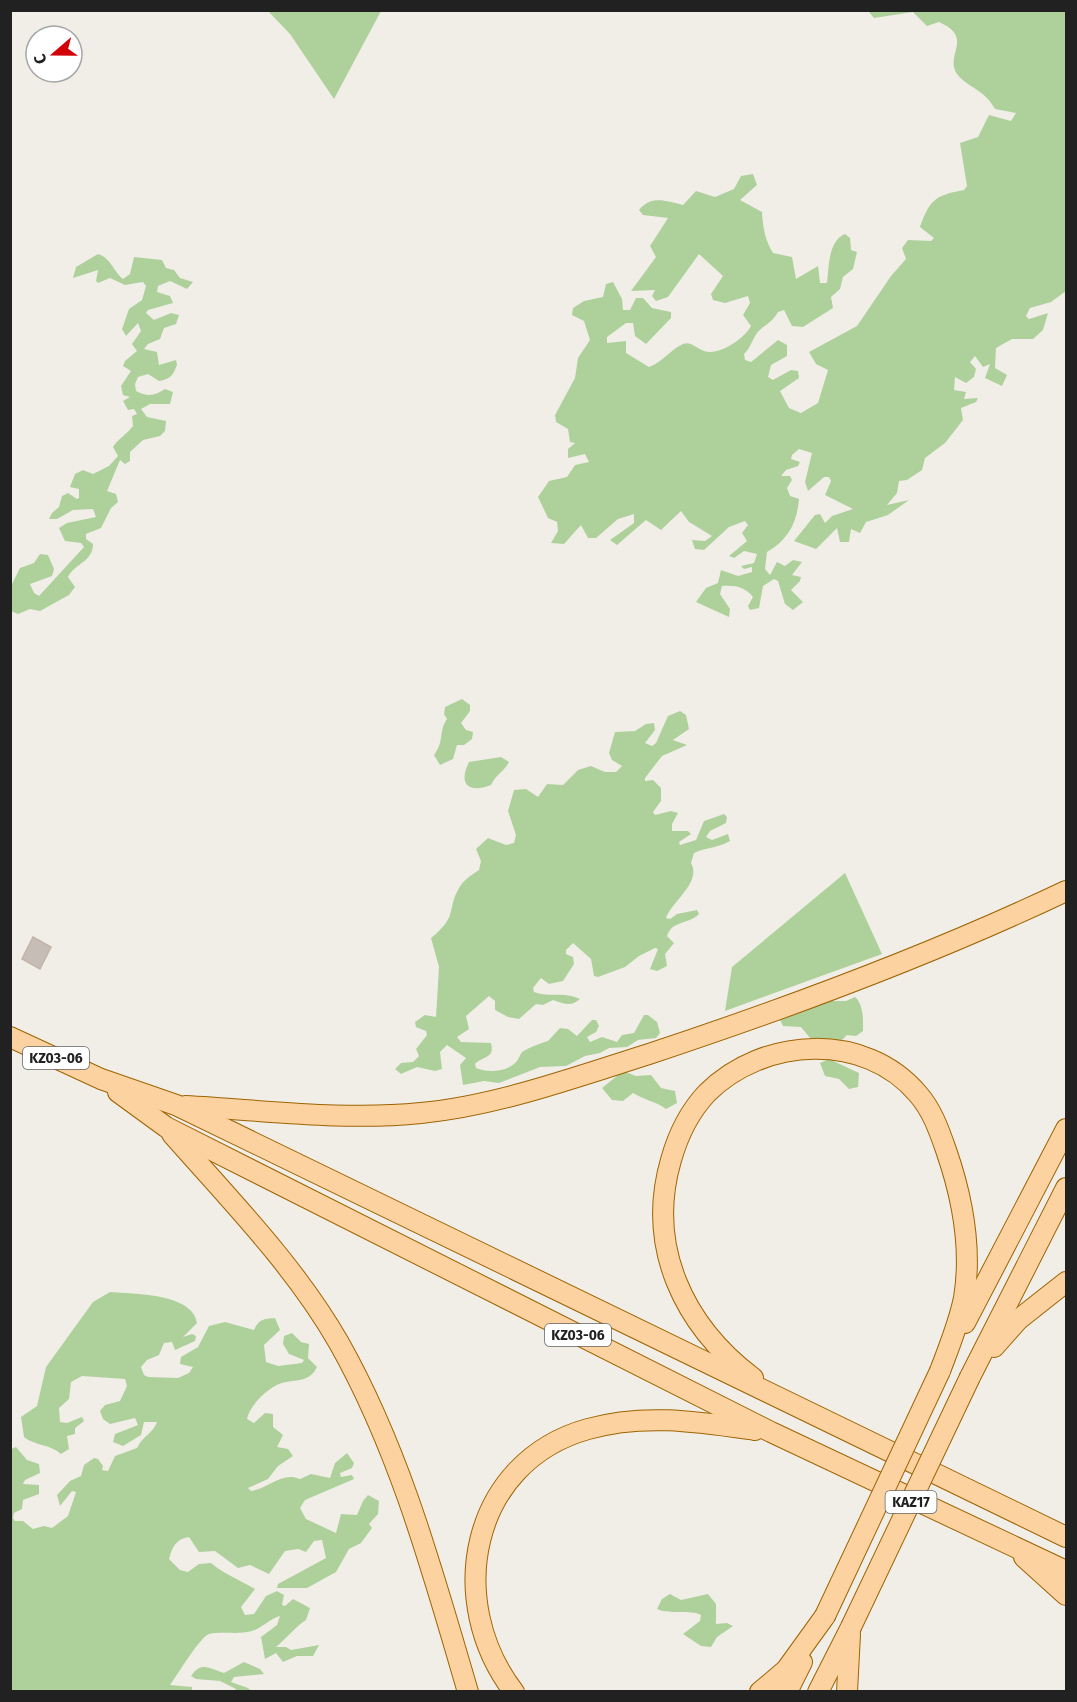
<svg xmlns="http://www.w3.org/2000/svg" width="1077" height="1702" font-family="'Fira Sans',sans-serif">
  <style>
    .forest { fill: #aed19c }
    .building { fill: #c6bdb7; stroke: #c3b4a9; stroke-width: 1.5 }
    .lines { fill: none; stroke-linecap: round; stroke-linejoin: round }
    .major-casing { stroke: #9e6300; stroke-width: 22 }
    .major { stroke: #fdd2a1; stroke-width: 20 }
    .major-bridge-casing { stroke: #9e6300; stroke-width: 22; stroke-linecap: butt }
    .major-bridge { stroke: #fdd2a1; stroke-width: 20 }
    .labels { text-anchor: middle; dominant-baseline: central; stroke-width: 4.5; stroke-linejoin: round; paint-order: stroke }
    .shield { fill: #fff; stroke: #646464; stroke-width: 1.5 }
    .shield-label { font-size: 14px; font-weight: bold; fill: #212121 }
  </style>
  <rect width="100%" height="100%" fill="#f1eee8"/>
  <g class="forest">
    <path d="M268,11h113l-47,88 -44,-65z"/>
    <path d="M868,11h198v280l-15,11 -21,6 -4,8 3,3 19,-6 -5,17 -10,9h-21l-16,9 -1,20 12,7 -5,11 -17,-8 5,-14 -7,3 -8,-11 -5,6 6,7 -2,8 -8,6 -11,-6 -1,13 12,2 -2,7 14,-1 -2,4 -15,6 2,12 -18,23 -20,15 -3,12 -15,10 -8,1 -2,12 -10,12 22,-5 -21,15 -22,7 -6,11 -9,-4 -2,13h-9l-3,-14 -21,21 -22,-8 21,-26 5,-1 5,9 7,-7 21,-7 -28,-14 6,-14 -2,-4h-5l-16,14 -3,-9 7,-29 -13,-4 -7,6 -1,4 9,3 -2,4 -12,4 -5,6h9l2,4 -5,8 3,8 9,3c-2,24 -11,41 -32,53l-2,17 5,6 7,-13 8,4 8,-6 9,2 -10,13 9,2 -1,4 -9,9 12,12 -10,8 -8,-6 -7,-23 -4,-2 -11,7 -4,22 -9,2 -2,-4 5,-9c-8,-10 -17,-12 -31,-11l-2,8 10,15 -1,8 -33,-15 10,-14 12,-5 3,-13 17,6 14,-4v-5l-8,2 -3,-3 13,-3 3,-9 -13,-3 -10,7 -5,-2 18,-15 -5,-8 6,-8 -3,-4 -16,6 -25,23 -9,-1 -3,-9 13,1 7,-5 -23,-14 -8,-11 -20,19 -15,-10 -29,25 -7,-5 24,-17v-9l-16,5 -22,19h-8l-7,-13 -17,19 -13,-1 7,-12 -1,-9 -9,-4 -10,-21 11,-16 18,-4 8,-12 14,-3 -4,-8 -17,4v-9l7,-6 -5,-1 -2,-13 -12,-7 -1,-7 20,-37 3,-20 12,-18 -6,-19 -12,-6 1,-7 11,-7 19,-4 3,-13 7,-2 9,17 1,11h7l6,-12h7l9,10 19,4v6l-25,26 -11,-8 -2,-13h-7l-19,14v6l19,-2v12l23,14c14,-5 22,-18 34,-23 8,-3 14,5 21,7 15,5 40,-12 47,-25l-8,-11 7,-12 -2,-7 -23,7 -12,-3 -2,-6 12,-18 -24,-22 -31,43 -12,4 -4,-5 3,-6 -24,1 25,-34 -6,-11 18,-28 -25,-3 -4,-5c13,-15 26,-9 44,-5l13,-14 19,6 19,-8 7,-13 12,-2 4,11 -17,15 22,12c1,16 3,28 11,41l19,4 4,22 22,-13 2,17h7c2,-16 1,-42 18,-49l5,4 1,12 6,2 -4,17 -10,8 -3,12 -9,8 2,11 -30,19 -11,-1 -8,-16 -6,2c-7,12 -13,12 -21,21 -5,7 -6,14 -13,21l1,6 6,2 27,-22 9,5v11l-16,9 -3,12 5,3 18,-10 7,1 1,7 -19,13 9,17 12,5 17,-10 10,-33 -12,-6 -7,-12 48,-26 34,-50 15,-17 -4,-11 6,-8 23,1 3,-3 -14,-11c10,-28 16,-32 44,-37l3,-4 -7,-43 18,-6 11,-22 22,6 5,-8 -21,-4c-11,-20 -27,-21 -38,-35 -13,-20 18,-36 -18,-52l-12,4 -14,-14 -39,6z"/>
    <path d="M98,254c13,4 15,17 25,25l7,-5 4,-17 28,3 4,8 8,2 6,8 13,4 -6,7 -17,-8 -12,5 -1,6 13,4 3,7 -25,7 -2,3 8,7 17,-7 8,2 -3,9 -12,4 -4,11 -12,5 -4,5 13,3 2,13 17,-5 1,5c-4,10 -6,14 -18,16l-11,-7 -10,3 -3,7 1,7c12,6 18,5 29,-2l8,3 -3,12h-20l-9,5 6,8 19,4 -1,10 -5,5 -17,4 -13,12v9l-5,3 -5,-4 -13,31 9,3 2,8 -7,6 -10,20 -15,6v5l7,5c0,18 -18,19 -25,33l7,10 -6,8 -29,16 -10,-2 -12,5 -7,-3v-25l9,-18 14,-5 6,-9 8,1 6,14 -2,7 -22,8 4,9 5,3 45,-49 -3,-4 -16,-2 -6,-13 8,-5 29,-6 -3,-8 -20,1 -16,9h-8l3,-6 7,-6 3,-11 6,-3 9,6 2,-1v-9l-9,-2 5,-13 8,-4 10,4 16,-8 9,-10 -5,-9c6,-9 14,-13 20,-21l-1,-10 5,-2 -3,-5 -6,1 -5,-9 7,-4 -7,-2 -2,-9 10,-15 -8,-5 2,-5 12,-10 -5,-7 9,-13 -3,-8 -12,13 -4,-7 7,-20 13,-9 4,-14 -3,-4 -18,3 -15,-7 -12,5 -2,-2 2,-11 -25,8 3,-11z"/>
    <path d="M462,699l8,6v6l-9,12 5,7 7,2 -1,7 -8,6h-7l-4,14 -13,6 -6,-10c11,-15 4,-23 13,-36l-3,-5 1,-7z"/>
    <path d="M680,711l6,4 3,14 -16,11 14,5 -25,11 -17,22v3l8,-1 8,8v13l-8,11 2,3 16,-4 7,2 -6,11v7h16l3,3 -12,8 1,3 16,-5 8,-19 20,-7 3,3 -1,6 -16,8 -4,6 6,3 16,-6 2,7c-12,7 -23,6 -36,12l-3,10c11,19 -19,38 -25,55l4,1 7,-5 20,-4 2,4c-11,11 -27,6 -32,22l7,7 -9,11 2,12 -10,5 -7,-2 8,-20 -3,-1 -16,8 -14,11 -27,10 -4,-1 -3,-17 -18,-16 -7,7v4l7,3 1,7 -11,17 -14,3 -8,-6 -8,10 1,4c15,6 30,-1 46,7 -9,8 -16,5 -27,1l-10,5 -7,-1 -17,15 -11,-2 -13,-7v-9l-6,-5 -23,20 3,13 -12,8 4,5 30,1c4,16 -8,13 -16,21l1,4c12,5 32,4 41,-7 1,-1 4,-8 5,-9 4,-3 21,-10 26,-11l12,-13 8,1 9,7 15,-16h4l3,6 -3,6 -9,5 3,5 12,-5 15,5 5,-7 12,-2 10,-18h4l9,7 3,11 -4,5 -18,2 -11,7 -18,1 -9,5 -15,3 -19,10 -26,1 -41,16 -15,-2 -21,4 -3,-20 6,-7 -19,-13 -7,7 2,17 -7,2 -18,-4 -16,7 -6,-5 6,-6 12,-1 6,-6 -3,-7 11,-14 -1,-4 -10,-4 -1,-5 10,-7 11,2 3,-50 -8,-29c29,-23 14,-29 30,-53 4,-6 12,-11 18,-15l2,-9 -5,-12 12,-11 18,7 8,-2 2,-8 -8,-24 6,-21 12,-1 12,8 9,-13 16,1 15,-15 13,-4 14,6h11l6,-6 -10,-6 -3,-7 6,-21 20,-1 11,-7 8,-1 1,7 -10,13 7,3 4,-3 12,-27z"/>
    <path d="M501,757l8,5c-4,9 -13,12 -18,23 -23,9 -33,-1 -22,-23z"/>
    <path d="M845,873l37,81 -157,57 7,-44z"/>
    <path d="M855,997c9,8 8,23 8,34l-7,5 -9,-1 -6,6 -31,-3 -9,-11 -18,-1 -4,-8 39,-17h28z"/>
    <path d="M829,1059l30,14 -1,14 -9,2 -10,-10 -14,-3 -5,-13z"/>
    <path d="M623,1071l13,5 15,-1 10,13 14,3 2,12 -11,6c-11,-8 -22,-9 -33,-16l-10,8 -11,-1 -10,-12z"/>
    <path d="M110,1292c23,2 83,1 87,31l-14,14 9,-3 4,2 -1,5 -20,9 -3,-8 -8,1 -5,12 -12,5 -6,7 3,8 4,2 30,1 11,-5 4,-6 -13,-3 1,-7 17,-10 11,-21 16,-4 29,8c5,-11 10,-11 21,-12l5,12 -16,15 2,17 12,4 24,-3 2,-3 -15,-6 -6,-10 1,-8 8,-3 9,9 8,2 -1,14 9,9c-9,19 -27,10 -42,19 -11,6 -26,21 -28,33l7,4 11,-10 8,1v13l10,8 -6,12 11,2 5,7 -15,10 -10,13 -20,9 3,3c18,-3 31,-20 49,-12l11,-5 19,4 5,-15 12,-10 7,10 -2,5 -12,5 1,4 11,-2 2,4 -49,21 -5,8 6,11 30,14 5,-19 16,1 6,-14 5,-6 11,6 -1,13 -9,10 3,4 -11,15 -12,6 -13,23 -29,16h-30l1,-4 48,-26 -4,-18 -8,1 -8,11 -8,-3 -13,2 -16,23 -19,-9 -12,3 -23,-17 -16,1 -10,-15c-13,2 -17,10 -20,22l11,11 8,2 11,-8 12,-1c13,11 29,17 44,26l-14,18 4,8 9,-1 12,-18 11,-5 7,4 -2,10 3,1 8,-7 17,9 -4,12c-12,8 -19,18 -30,27h10l5,3 28,-5 -6,11h-16l-14,6 -7,-9 -11,6 -4,-22 16,-12 3,-9c-11,3 -19,13 -28,15 -14,4 -29,0 -43,3 -9,3 -31,40 -39,51l22,2v4h-181v-242l5,-2 11,13 12,4 1,9 -15,7 -2,4 16,1v9l-16,6 -1,9 -8,4 -1,5 2,3h8l10,8 11,-3 8,2 16,-12 8,-24 -4,-1 -12,15 -3,-11 13,-14 11,-5 3,-11 10,-7 4,1 5,7 -1,4 6,1 7,-15 22,-8c5,-11 16,-15 20,-26h-13l-3,13 -18,11 -10,-4 2,-8 23,-9 -3,-7 -25,6 -7,-5 -3,-8 5,-6 15,-4 7,-15 -2,-7 -43,-3 -11,6 -2,17 -10,9 1,14 7,1 15,-6 2,4 -9,7v6l-8,2 2,13 -8,5c-11,-10 -26,-8 -37,-17l-3,-20 16,-11 9,-39 47,-65z"/>
    <path d="M670,1594l11,6 27,-6 8,10v20l11,-1 6,3 -16,11 -6,10 -10,-1 -18,-12 17,-13 1,-6c-11,-6 -32,0 -44,-6l5,-10z"/>
    <path d="M244,1662l16,7 4,5 -30,3 -3,5 17,6 3,3h-16l1,-2 -16,-8 -24,-2 -5,-3c10,-15 18,-8 33,-3z"/>
  </g>
  <path class="building" d="M33,937l18,10 -11,22 -18,-10z"/>
  <g class="lines">
    <g class="major-casing">
      <g id="major">
        <path d="M10,1037l91,42 75,26 890,432"/>
        <path d="M118,1092l48,35 605,305 295,139"/>
        <path d="M185,1106c78,4 158,15 236,7 75,-7 155,-36 228,-59 142,-47 282,-99 417,-163"/>
        <path d="M172,1134c58,66 123,132 167,209 61,108 94,230 129,349"/>
        <path d="M965,1323l101,-194"/>
        <path d="M994,1347l24,-27 48,-38"/>
        <path d="M970,1377l96,-189"/>
        <path d="M753,1378c-70,-53 -107,-132 -82,-218 7,-25 18,-48 36,-67 56,-56 158,-62 211,1 14,16 21,36 28,56 16,46 26,99 18,148 -5,25 -15,49 -24,73"/>
        <path d="M1024,1557l42,38"/>
        <path d="M514,1692c-70,-91 -44,-230 74,-263 56,-16 111,-7 167,1"/>
        <path d="M760,1692l26,-22 39,-54"/>
        <path d="M787,1692l15,-30"/>
        <path d="M818,1692l33,-65"/>
        <path d="M847,1692l3,-58"/>
      </g>
    </g>
    <use href="#major" class="major"/>
    <g class="major-bridge-casing">
      <g id="major-bridge">
        <path d="M825,1616l115,-245"/>
        <path d="M851,1627l119,-250"/>
      </g>
    </g>
    <use href="#major-bridge" class="major-bridge"/>
  </g>
  <g class="labels">
    <g class="shield">
      <rect x="23" y="1047" width="66" height="22" rx="4.5"/>
      <rect x="545" y="1324" width="66" height="22" rx="4.5"/>
      <rect x="885.5" y="1491" width="51" height="22" rx="4.5"/>
    </g>
    <g class="shield-label">
      <text x="56" y="1058">KZ03-06</text>
      <text x="578" y="1335">KZ03-06</text>
      <text x="911" y="1502">KAZ17</text>
    </g>
  </g>
  <rect width="1077" height="1702" fill="none" stroke="#212121" stroke-width="24"/>
  <g transform="translate(54 54) rotate(250)"><circle r="28" fill="#ffffff" stroke="#a6a6a6" stroke-width="1.5"/>
  <path d="M0-4.5L10 22L0 15L-10 22Z" fill="#d20008"/>
  <text y="-9" font-size="16" font-weight="bold" text-anchor="middle" fill="#212121">С</text>
  </g>
</svg>
